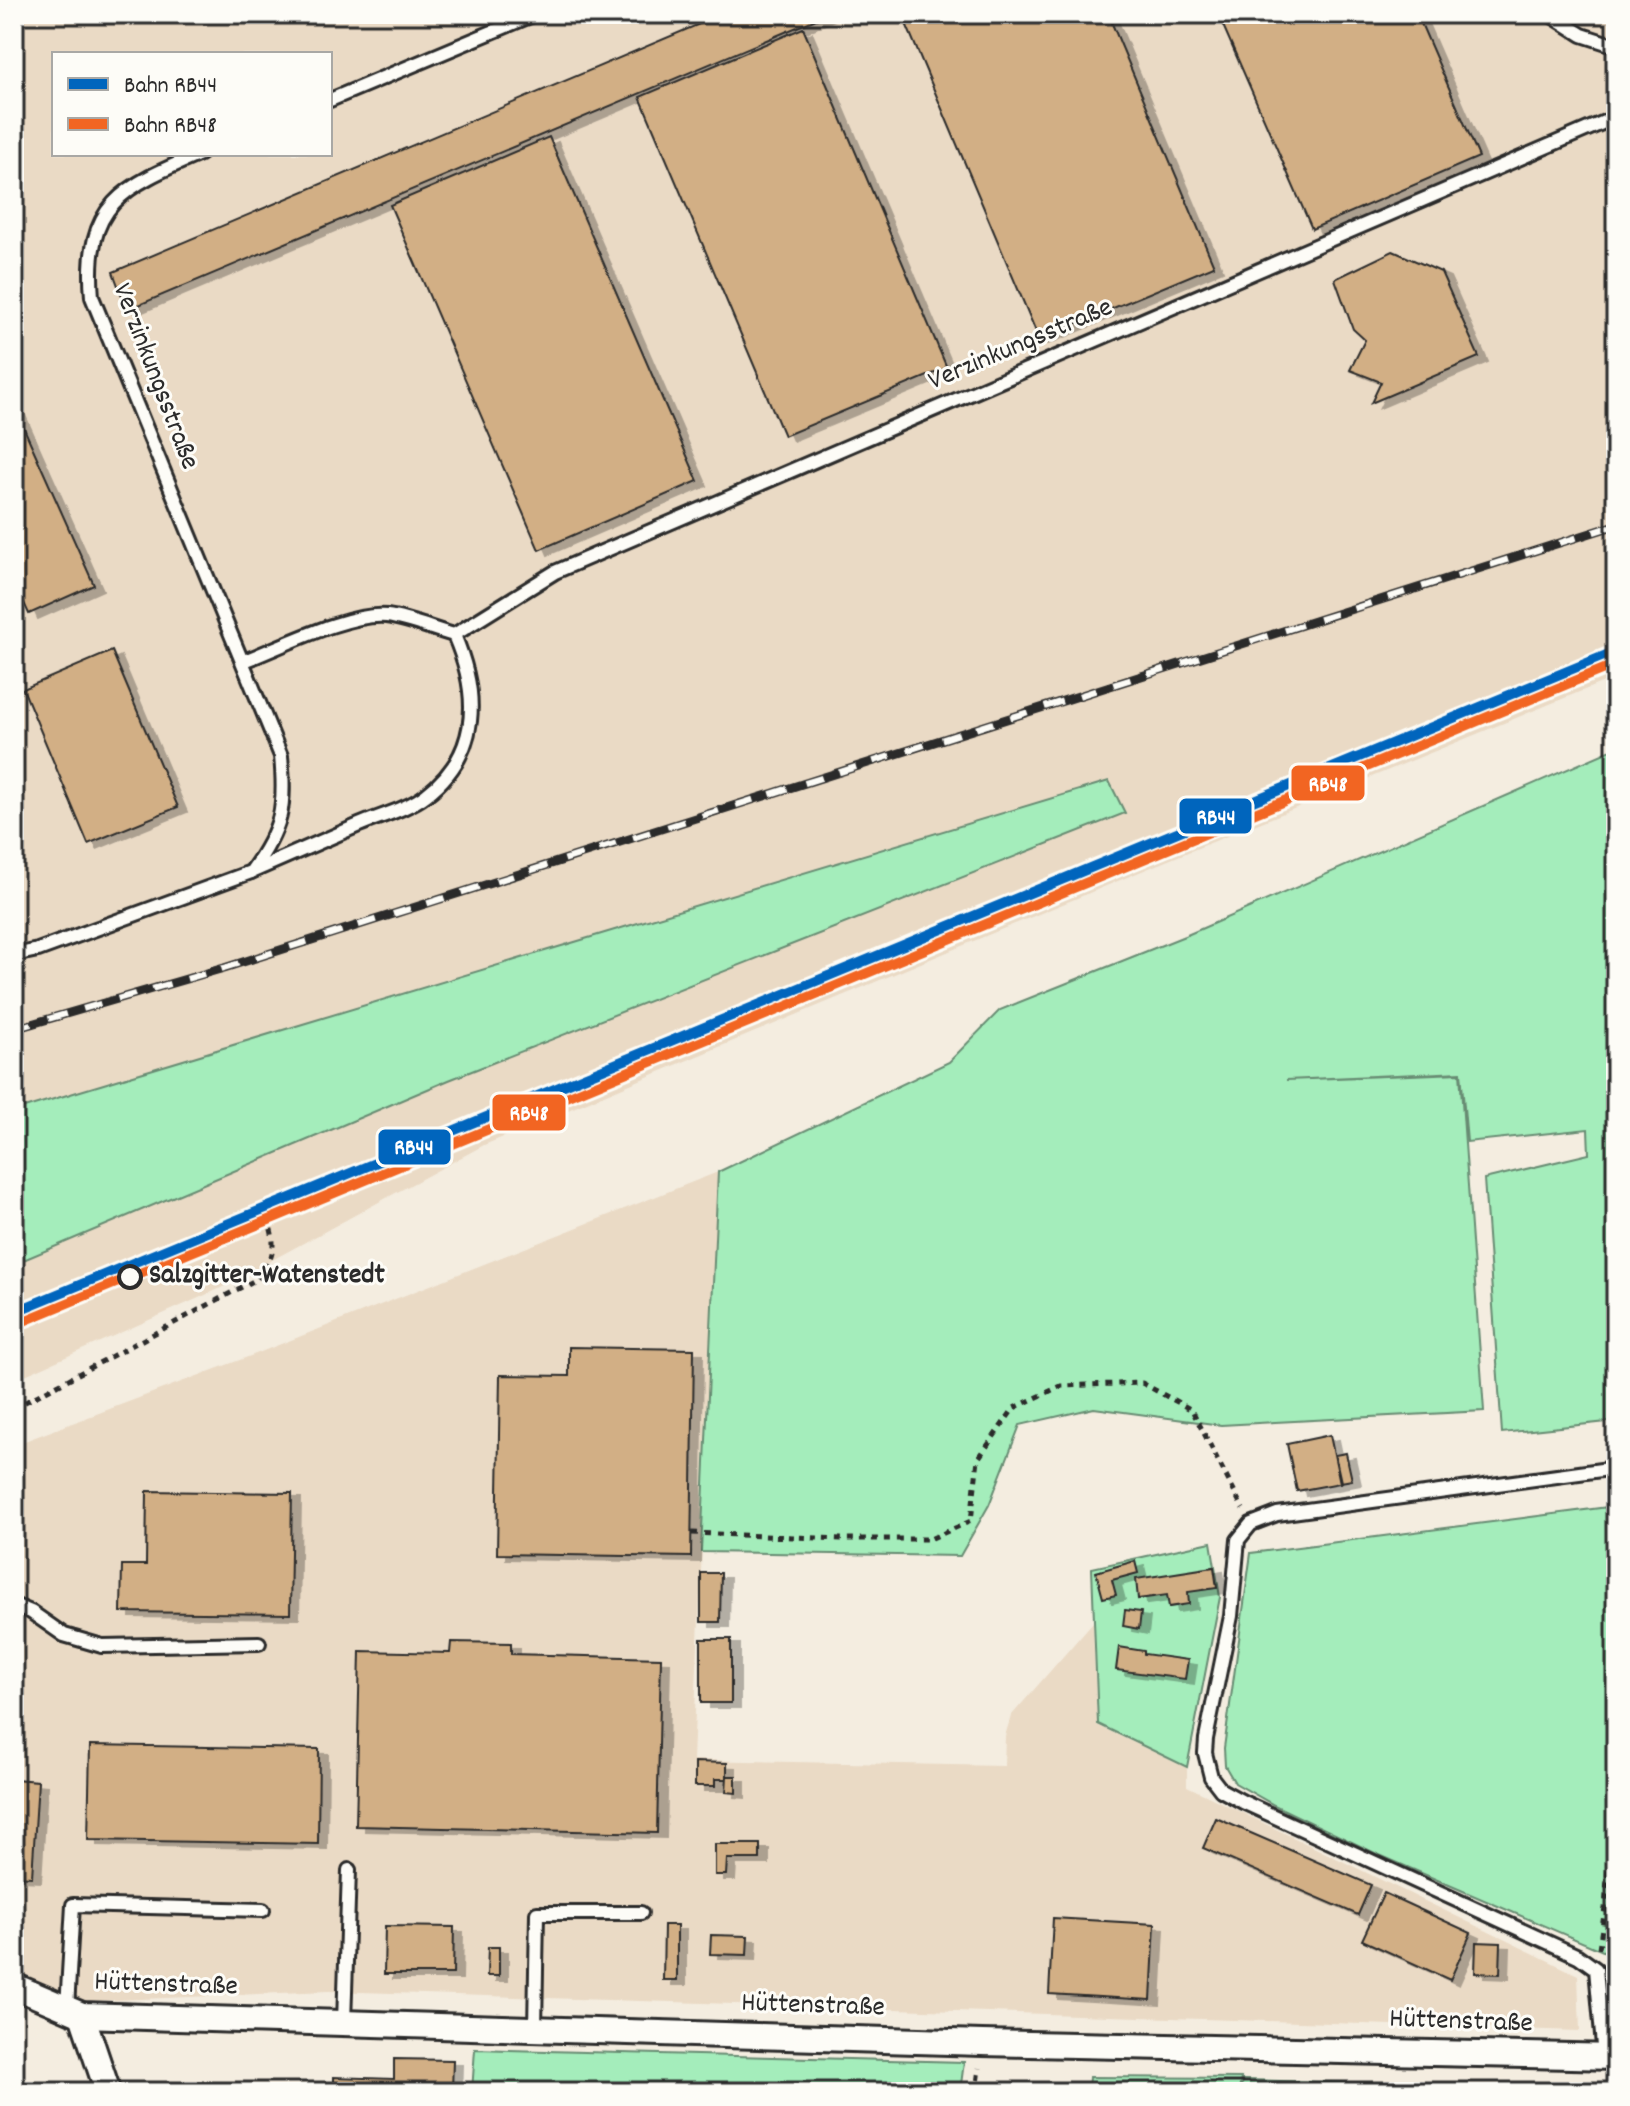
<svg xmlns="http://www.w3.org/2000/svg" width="1630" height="2106" font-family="Dekko,sans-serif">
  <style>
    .built { fill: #eadac5; fill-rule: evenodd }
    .green { fill: #a4edbb; stroke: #688c73; stroke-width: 2 }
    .building { fill: #d2af85; stroke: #2b2b2b; stroke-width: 2; filter: url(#shadow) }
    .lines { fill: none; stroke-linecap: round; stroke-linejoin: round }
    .service-casing { stroke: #2b2b2b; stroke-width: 18 }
    .minor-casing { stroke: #2b2b2b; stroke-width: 30 }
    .path { stroke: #2b2b2b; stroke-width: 5; stroke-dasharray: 6 6; stroke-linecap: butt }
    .service { stroke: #fdfcf7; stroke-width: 12 }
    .minor { stroke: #fdfcf7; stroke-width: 24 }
    .rail-casing { stroke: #2b2b2b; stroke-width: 9 }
    .rail { stroke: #fdfcf7; stroke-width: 6; stroke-dasharray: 18; stroke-linecap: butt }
    .rail-1-casing { stroke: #fdfcf7; stroke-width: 16 }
    .rail-2-casing { stroke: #fdfcf7; stroke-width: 16 }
    .rail-1 { stroke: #0065bd; stroke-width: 10 }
    .rail-2 { stroke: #f26522; stroke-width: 10 }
    .stop-dot { fill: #fdfcf7; stroke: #2b2b2b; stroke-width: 4 }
    .labels { text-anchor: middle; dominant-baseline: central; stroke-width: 6; stroke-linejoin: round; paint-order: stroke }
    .street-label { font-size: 28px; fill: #2b2b2b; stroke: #fdfcf7 }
    .stop-label { font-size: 28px; font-weight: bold; fill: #2b2b2b; stroke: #fdfcf7; text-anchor: start }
    .line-badge { stroke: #fdfcf7; stroke-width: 3 }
    .badge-label { font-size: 22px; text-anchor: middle; font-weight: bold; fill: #fff }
  </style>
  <defs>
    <filter id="shadow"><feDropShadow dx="9" dy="5" stdDeviation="0" flood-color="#0004"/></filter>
  </defs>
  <rect width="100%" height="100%" fill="#f4ede0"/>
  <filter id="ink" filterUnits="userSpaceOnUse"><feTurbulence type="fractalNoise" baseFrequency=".0125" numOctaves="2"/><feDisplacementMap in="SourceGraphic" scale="16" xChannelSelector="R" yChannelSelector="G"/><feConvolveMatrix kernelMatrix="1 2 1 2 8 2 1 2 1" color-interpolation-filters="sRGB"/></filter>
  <g filter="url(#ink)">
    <g class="built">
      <path d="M14,14h1602v663l-467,191 -665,277 -265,144 -205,91v-116l435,-184 675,-267 -16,-32 -1094,330zM54,54h276v100h-276z"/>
      <path d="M718,1172l-25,588 311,6 1,-30 6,-20 82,-94 4,103 90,43v18l391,189 2,56 -1252,-40 -257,11 -57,-29v-528l239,-90z"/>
    </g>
    <g class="green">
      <path d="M1616,748v673l-114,12 -18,-254 105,-25 -1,-25 -121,13 -6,-70 -175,8 174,-7 24,338 -263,14 -127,-17 -74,17 -31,80 -29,51 -259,-4 17,-380 231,-110 51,-52 187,-75z"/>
      <path d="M1109,781l16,32 -676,267 -435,184v-153z"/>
      <path d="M1616,1506v462l-6,-14 -233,-100 -103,-49 -39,-22 -10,-17 -1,-18 27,-195z"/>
      <path d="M1211,1542l9,55 -33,170 -89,-43 -6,-156z"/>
      <path d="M475,2049l489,13 -4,30h-488z"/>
      <path d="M1089,2077l152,1 -2,14h-151z"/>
      <path d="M1242,2080l374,10v2h-375z"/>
    </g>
    <g class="building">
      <path d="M723,14h105l-701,296 -14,-38z"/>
      <path d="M902,14h206l106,252 -175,73z"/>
      <path d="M1218,14h199l62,143 -167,72z"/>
      <path d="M803,28l144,340 -163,68 -144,-339z"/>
      <path d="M549,137l149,344 -159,69 -149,-345z"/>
      <path d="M1393,251l48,21 38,85 -108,46 10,-21 -31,-12 15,-30 -12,-11 -18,-50z"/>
      <path d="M14,406l80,179 -65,29 -15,-33z"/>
      <path d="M112,651l66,156 -90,37 -65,-155z"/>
      <path d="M569,1347l125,2 -3,208 -194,-3 3,-179 69,1z"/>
      <path d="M1330,1435l10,48 -43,8 -10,-47z"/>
      <path d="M1346,1453l6,27 -11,2 -6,-27z"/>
      <path d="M147,1491l145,2 -2,121 -169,-2 1,-47h24z"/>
      <path d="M1135,1561l3,12 -26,7 4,15 -13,3 -7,-26z"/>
      <path d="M1214,1567l3,21 -29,4 1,12 -20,3 -2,-12 -29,4 -2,-20z"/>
      <path d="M701,1573h20l-1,49h-19z"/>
      <path d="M1125,1610l16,2 -2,17 -16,-3z"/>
      <rect x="701" y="1639" width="30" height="64"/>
      <path d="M451,1642l60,1v11l150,4 -4,175 -301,-7 4,-175 90,2z"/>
      <path d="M1119,1647l25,4v3l44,6 -3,19 -69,-9z"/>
      <path d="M90,1745l229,4 -1,95 -230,-4z"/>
      <path d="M695,1762l32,1v16h-12v7h-20z"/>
      <path d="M727,1776h9v17l-10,-1z"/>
      <path d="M14,1779l24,2 -6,96 -18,-1z"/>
      <path d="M1216,1818l155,67 -13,30 -155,-67z"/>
      <path d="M715,1844h45v15h-33l-1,16h-11z"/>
      <path d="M1384,1893l87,40 -21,47 -88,-40z"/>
      <path d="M1053,1918l102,6 -4,76 -102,-6z"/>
      <path d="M664,1925h13v55h-14z"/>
      <path d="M385,1926l69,1 -1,47h-69z"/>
      <path d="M711,1935l37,1 -1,19 -37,-1z"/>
      <path d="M1476,1942l25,1 -1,31 -25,-1z"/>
      <path d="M488,1947h11v29h-12z"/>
      <path d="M394,2059l59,1 -1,32h-118v-15l60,2z"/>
    </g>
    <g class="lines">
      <g class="service-casing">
        <g id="service">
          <path d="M1549,14l33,21 34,11"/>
          <path d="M330,100l205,-86"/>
          <path d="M244,661c37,-14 105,-49 143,-45 22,3 45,13 67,19"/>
          <path d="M251,872c36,-16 72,-31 108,-47 21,-9 49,-16 67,-30 55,-42 53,-102 28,-160l101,-63 1061,-455"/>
          <path d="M14,955l24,-5 213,-78c31,-44 35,-63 30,-116l-189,-459c-8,-93 30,-110 108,-143"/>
          <path d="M14,1605l17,7 33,23 38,11 157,-3"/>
          <path d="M67,2008l6,-103 190,5"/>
          <path d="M344,2022l5,-152"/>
          <path d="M535,2028l2,-115h104"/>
          <path d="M1604,2057l-8,-88 -18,-13 -335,-154 -22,-12 -10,-13 -6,-24 1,-14 25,-123 7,-76 13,-16 26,-10 339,-46"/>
        </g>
      </g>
      <g class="minor-casing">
        <g id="minor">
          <path d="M14,1986l68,29 900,28 634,14"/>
          <path d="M82,2015l26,77"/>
        </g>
      </g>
      <g class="path">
        <path d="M14,1408l243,-129c16,-18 20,-33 12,-56"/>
        <path d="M692,1533l149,6h89l41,-18 7,-62 36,-51 47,-22 81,-3 50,27 51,99"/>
        <path d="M1599,1948l6,-40 11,-144"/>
        <path d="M976,2092l3,-24"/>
      </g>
      <use href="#service" class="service"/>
      <use href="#minor" class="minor"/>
      <g class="rail-casing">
        <path id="rail" d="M14,1029l210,-61 1392,-443"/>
      </g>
      <use href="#rail" class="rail"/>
      <g class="rail-1-casing">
        <path id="rail-1" d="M14,1312l1602,-661"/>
      </g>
      <g class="rail-2-casing">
        <path id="rail-2" d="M19,1323l1597,-659"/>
      </g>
      <use href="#rail-1" class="rail-1"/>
      <use href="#rail-2" class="rail-2"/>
    </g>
  </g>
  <circle class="stop-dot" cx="130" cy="1277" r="11"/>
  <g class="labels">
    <g class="street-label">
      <text transform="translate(1021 346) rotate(-23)">Verzinkungsstraße</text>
      <text transform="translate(154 377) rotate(69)">Verzinkungsstraße</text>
      <text transform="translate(166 1986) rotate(2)">Hüttenstraße</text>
      <text transform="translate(813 2007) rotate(2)">Hüttenstraße</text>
      <text transform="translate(1461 2023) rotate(2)">Hüttenstraße</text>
    </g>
    <g class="stop-label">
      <text x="149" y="1277">Salzgitter-Watenstedt</text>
    </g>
  </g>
  <g class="line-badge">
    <rect x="1290" y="764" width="76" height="38" rx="8" fill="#f26522"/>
    <rect x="1178" y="797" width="75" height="38" rx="8" fill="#0065bd"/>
    <rect x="491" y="1093" width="76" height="39" rx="8" fill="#f26522"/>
    <rect x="377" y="1128" width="75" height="38" rx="8" fill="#0065bd"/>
  </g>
  <g class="badge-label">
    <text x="1328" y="791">RB48</text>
    <text x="1216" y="824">RB44</text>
    <text x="529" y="1120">RB48</text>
    <text x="414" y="1154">RB44</text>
  </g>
  <rect width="1630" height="2106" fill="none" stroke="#fdfcf7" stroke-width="48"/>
  <rect x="24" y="24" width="1582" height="2058" fill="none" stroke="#2b2b2b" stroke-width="3" filter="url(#ink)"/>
  <rect x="52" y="52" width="280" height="104" fill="#fdfcf7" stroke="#a9a8a5" stroke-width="2"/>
  <rect x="68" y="78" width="40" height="12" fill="#0065bd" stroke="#a9a8a5" stroke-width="2"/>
  <text x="124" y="92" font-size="24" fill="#2b2b2b">Bahn RB44</text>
  <rect x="68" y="118" width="40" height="12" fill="#f26522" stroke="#a9a8a5" stroke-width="2"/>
  <text x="124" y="132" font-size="24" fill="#2b2b2b">Bahn RB48</text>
</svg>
